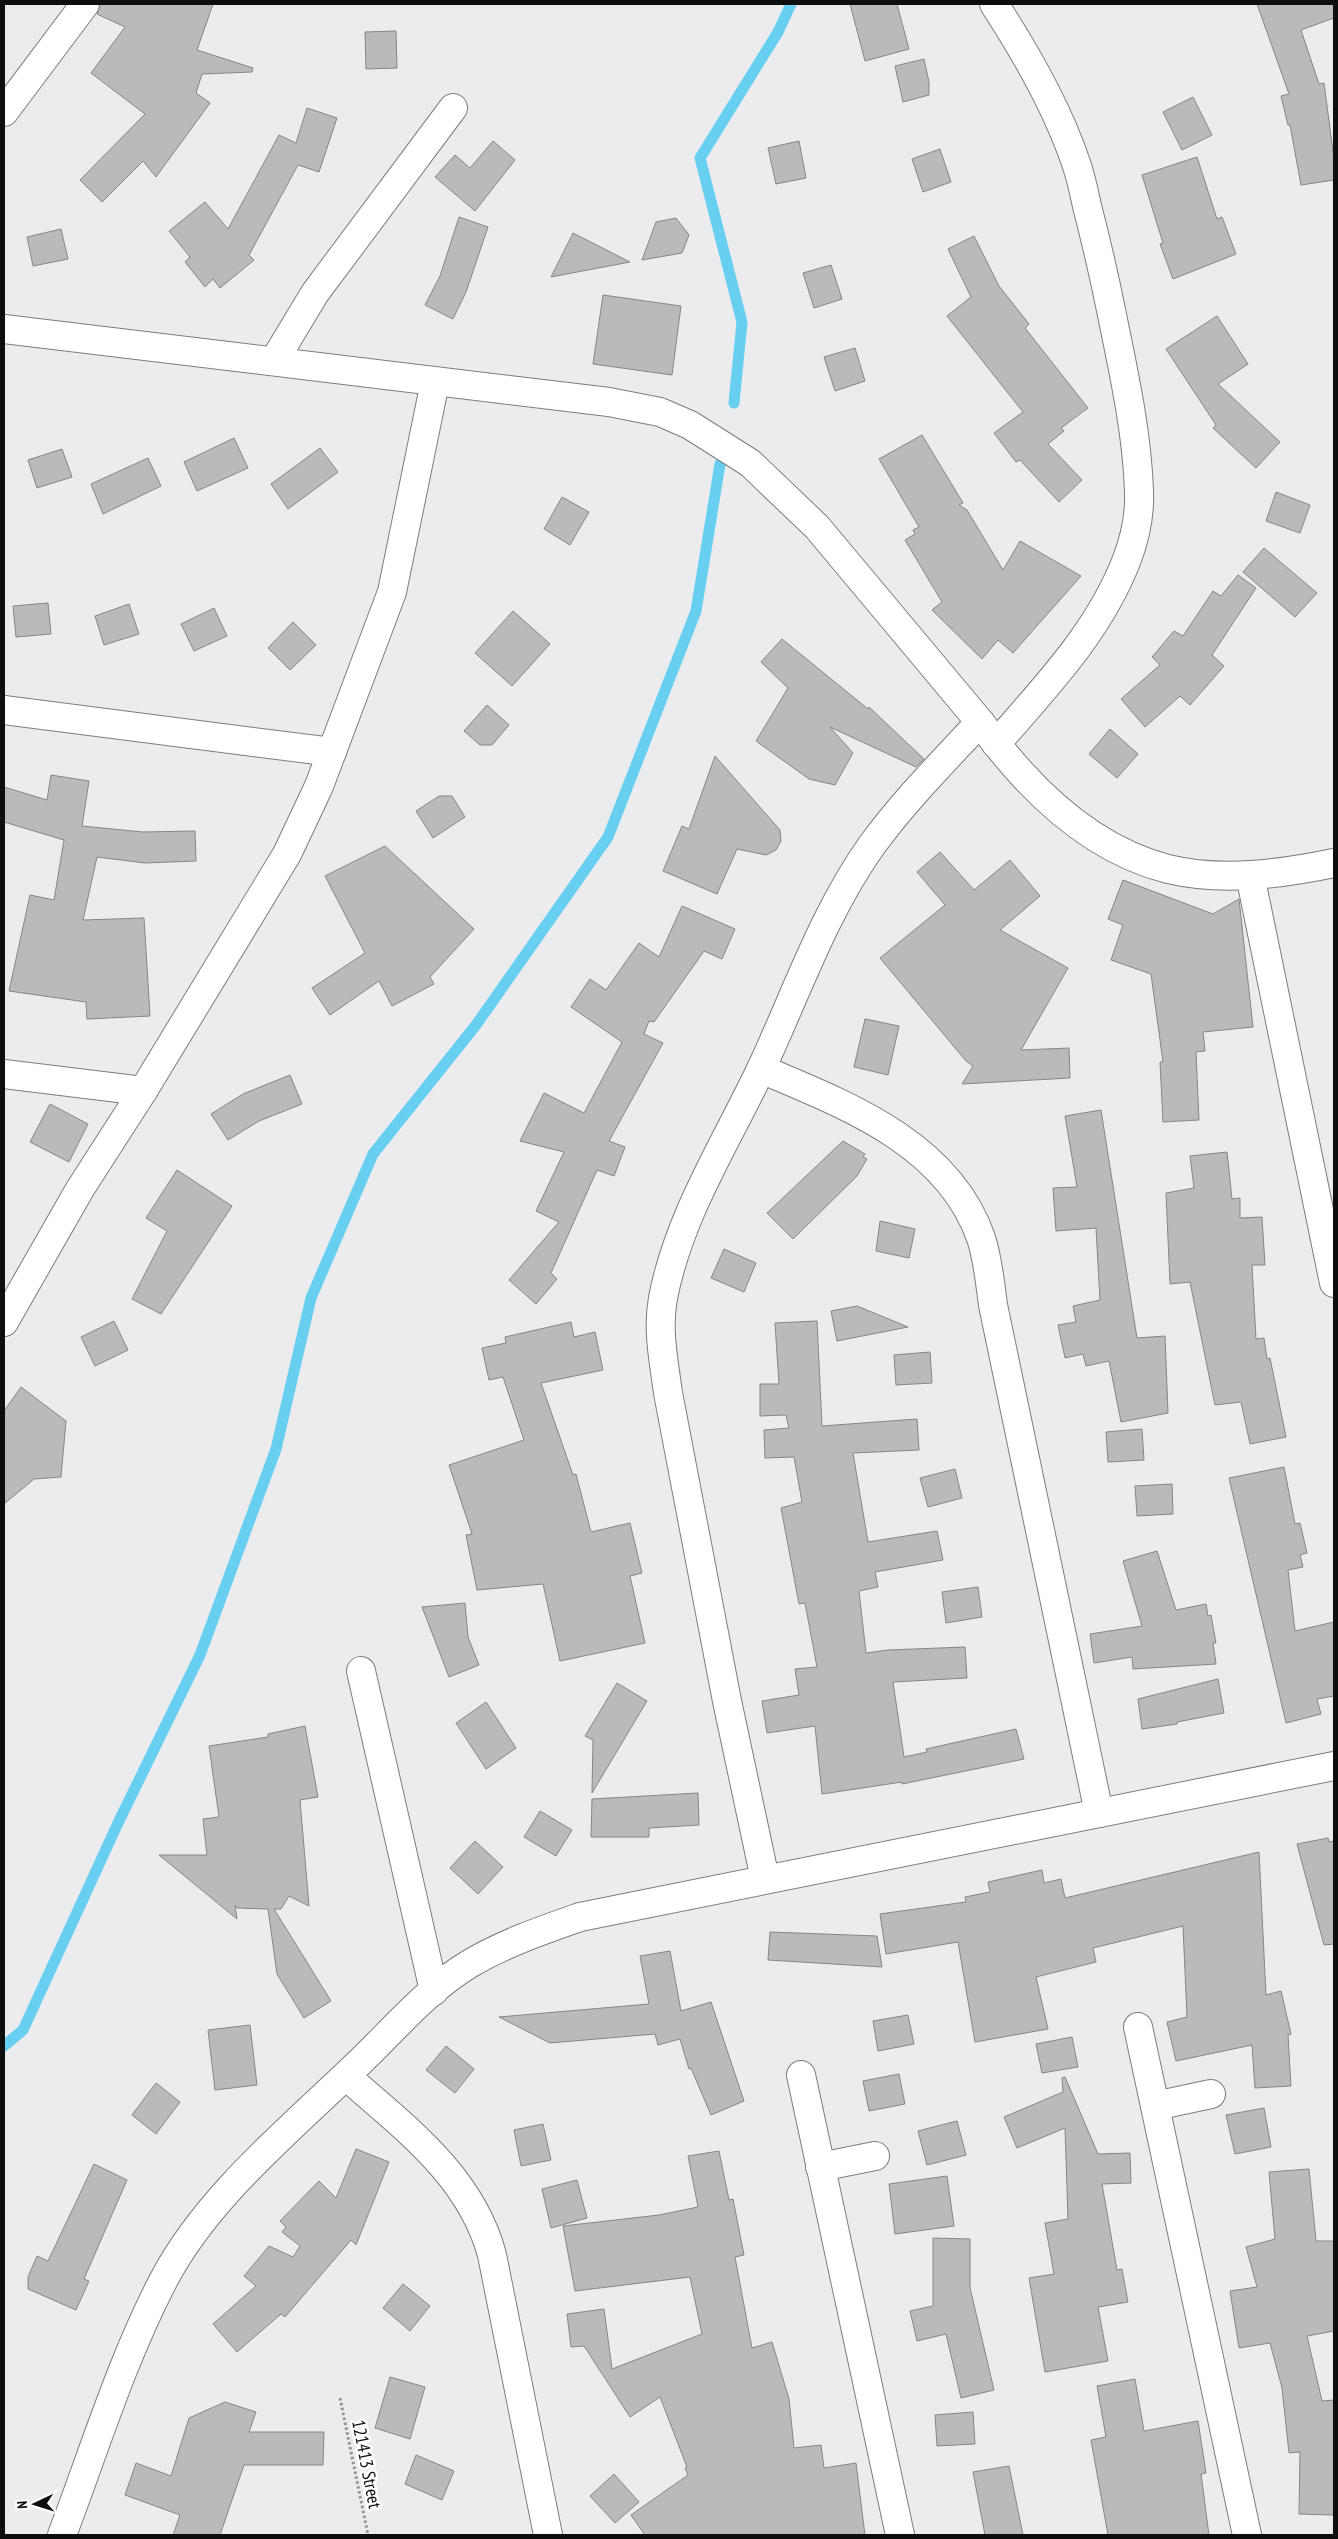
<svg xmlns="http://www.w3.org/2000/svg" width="1338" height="2539" font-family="'PT Sans Narrow',sans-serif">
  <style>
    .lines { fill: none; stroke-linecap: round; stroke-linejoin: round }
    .stream { stroke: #68cff1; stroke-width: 11 }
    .building { fill: #bab9bc; stroke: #868588 }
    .minor-casing { stroke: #7d7d80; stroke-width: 30 }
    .path { stroke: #929394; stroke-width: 3; stroke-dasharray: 2.5 2.5; stroke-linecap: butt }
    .minor { stroke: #fff; stroke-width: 28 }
    .labels { text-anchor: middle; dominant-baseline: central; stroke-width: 5; stroke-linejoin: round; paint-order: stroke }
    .street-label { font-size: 18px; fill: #0d0e0e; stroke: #fff }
  </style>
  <rect width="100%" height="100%" fill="#ececef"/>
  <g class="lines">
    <g class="stream">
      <path d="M734,403l8,-81 -42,-164 78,-126 13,-28"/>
      <path d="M4,2046l19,-16 95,-207 82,-168 76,-206 35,-151 62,-144 103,-129 132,-188 88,-226 24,-147"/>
    </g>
  </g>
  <g class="building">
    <path d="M100,4h113l-16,46 56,18 -1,4 -50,2 -6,19 14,10 -54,74 -13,-16 -41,41 -22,-22 65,-66 -54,-41 34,-46 -28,-13z"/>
    <path d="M850,4h47l12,45 -44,12z"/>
    <path d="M1257,4h77v14l-33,12 18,54 5,-1 10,76v21l-33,5 -11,-60h-2l-7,-29 8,-2z"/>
    <path d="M396,31l1,37 -31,1 -1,-37z"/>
    <path d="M924,59l5,23v13l-26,7 -8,-36z"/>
    <path d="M1193,97l19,38 -30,15 -19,-38z"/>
    <path d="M307,108l30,10 -18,54 -21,-7 -49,90 5,5 -34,28 -7,-9 -8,8 -20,-25 5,-5 -21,-26 36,-29 23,27 51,-94 17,8z"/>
    <path d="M493,141l22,19 -40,51 -40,-34 20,-22 15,13z"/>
    <path d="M799,141l7,37 -30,6 -8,-36z"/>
    <path d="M940,149l11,33 -28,10 -11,-33z"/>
    <path d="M1197,157l20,62 5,-2 14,37 -63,25 -13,-35 3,-1 -21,-68z"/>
    <path d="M459,217l29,10 -22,65 -13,27 -28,-14 15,-29z"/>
    <path d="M676,218l13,17 -7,18 -40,7 14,-38z"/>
    <path d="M61,229l7,30 -35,7 -6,-29z"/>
    <path d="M573,233l57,29 -79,15z"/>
    <path d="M974,236l25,50 30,38 -4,4 63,80 -27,20 3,3 -16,13 34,36 -23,22 -39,-42 -4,2 -22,-29 29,-21 -76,-96 24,-19 -23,-48z"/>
    <path d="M831,265l11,34 -28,9 -11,-35z"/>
    <path d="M603,295l78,11 -9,69 -79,-11z"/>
    <path d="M1217,316l31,48 -30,20 62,58 -24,26 -43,-40 3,-3 -50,-76z"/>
    <path d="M855,348l10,33 -30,10 -11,-34z"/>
    <path d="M922,435l41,68 -4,2 8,5 36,60 17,-29 61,35 -68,77 -15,-13 -16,19 -50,-49 10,-8 -37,-62 10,-6 -2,-4 6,-3 -40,-68z"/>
    <path d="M234,438l14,30 -51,23 -13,-29z"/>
    <path d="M320,448l18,24 -50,37 -17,-25z"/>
    <path d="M62,449l10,28 -35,11 -9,-28z"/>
    <path d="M148,458l13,28 -58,28 -12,-30z"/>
    <path d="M1276,492l34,13 -10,28 -34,-12z"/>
    <path d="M562,497l27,15 -19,33 -26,-16z"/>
    <path d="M1264,548l53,45 -22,24 -52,-45z"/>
    <path d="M1238,575l18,13 -44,67 12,11 -34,39 -10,-9 -35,31 -24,-28 39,-34 -8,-8 22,-26 9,5 30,-45 8,5z"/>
    <path d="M48,603l3,31 -35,3 -3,-31z"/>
    <path d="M129,604l10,30 -35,11 -9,-29z"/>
    <path d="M214,608l13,28 -33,15 -13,-27z"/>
    <path d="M513,611l37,33 -38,42 -37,-33z"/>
    <path d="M293,622l23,23 -26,25 -22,-22z"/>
    <path d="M782,639l86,70 1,-2 55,52 -8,8 -86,-40 23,26 -18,32 -26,-6 -53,-38 32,-53 -27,-26z"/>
    <path d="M487,705l22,20 -17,20h-12l-16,-14z"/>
    <path d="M1110,729l28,25 -21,24 -28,-24z"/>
    <path d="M715,756l65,74 1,11 -5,9 -10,5 -29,-6 -20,45 -54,-23 19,-45 7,3z"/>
    <path d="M51,775l38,6 -7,45 61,6 52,-1 1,30 -51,2 -48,-6 -14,63 61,-2 6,98 -63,3 -1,-17 -77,-11 21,-96 24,5 10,-60 -60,-18v-35l43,13z"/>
    <path d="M439,796h13l13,21 -32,21 -17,-27z"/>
    <path d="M385,846l89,83 -44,48 4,7 -42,22 -13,-25 -49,34 -18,-27 53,-35 -40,-77z"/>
    <path d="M940,852l34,38 36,-30 30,36 -40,34 68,38 -47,82 48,-2 1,30 -108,6 11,-18 -7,-5 -86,-103 65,-53 -28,-33z"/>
    <path d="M1123,880l90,34 26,-15 14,128 -50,5 2,19 -9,1 3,68 -36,2 -3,-60h3l-12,-88 -40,-14 12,-35 -15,-6z"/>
    <path d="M682,906l53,23 -13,30 -18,-8 -50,71 -5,-1 -5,13 19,9 -54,98 16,6 -11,29 -17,-6 -46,103 6,6 -21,25 -27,-24 50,-58 -23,-11 28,-59 -44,-11 24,-48 40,20 38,-71 -51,-35 19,-28 16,11 33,-47 20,14z"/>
    <path d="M865,1019l34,7 -11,49 -34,-8z"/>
    <path d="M290,1075l12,29 -43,17 -31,19 -17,-26 32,-20z"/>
    <path d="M50,1104l38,20 -19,38 -39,-20z"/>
    <path d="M1101,1110l36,228 28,-2 3,77 -47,9 -12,-61 -23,5 -3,-12 -18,4 -7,-33 18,-3 -3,-16 27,-6 -4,-72 -40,3 -3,-43 24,-1 -12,-71z"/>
    <path d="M843,1141l22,13 -2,3 4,2 -10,17 -64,63 -26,-26z"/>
    <path d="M1227,1152l5,47 8,-1v20l22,-1 3,48h-13l4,74 8,-1 3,21 3,-1 16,79 -36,7 -9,-42 -26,3 -25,-123 -20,2 -4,-91 28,-5 -4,-32z"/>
    <path d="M177,1170l55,36 -71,108 -29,-15 35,-68 -21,-13z"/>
    <path d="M880,1221l35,8 -6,29 -33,-7z"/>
    <path d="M724,1249l32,14 -12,29 -33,-14z"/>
    <path d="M857,1306l51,21 -71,14 -6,-30z"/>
    <path d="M114,1321l14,29 -33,16 -14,-29z"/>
    <path d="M817,1321l5,105 95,-7 2,31 -66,3 15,89 69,-11 6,29 -68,12 3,15 -19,4 7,62 22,-3 77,-3 2,31 -74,4 11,75 23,-5 -1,-3 90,-20 8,30 -122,25v-2l-80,12 -7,-68 -48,7 -5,-32 37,-6 -4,-26 22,-2 -12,-64 -6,1 -18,-96 21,-6 -8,-45 -29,1 -1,-28 25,-2 -3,-13 -26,1v-32h19l-4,-61z"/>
    <path d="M571,1322l3,15 21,-5 8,38 -62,13 32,92 3,-1 15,58 39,-9 12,50 -12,3 15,67 -85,18 -17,-77 -66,6 -11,-55 6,-1 -23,-69 75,-25 -21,-63 -14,3 -7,-32 24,-5 -1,-6z"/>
    <path d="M930,1352l2,31 -36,2 -2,-30z"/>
    <path d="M21,1387l45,34 -5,56 -27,2 -30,25v-93z"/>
    <path d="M1142,1429l2,31 -36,2 -2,-30z"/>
    <path d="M1284,1467l11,57 5,-1 7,30 -7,2 3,12 -15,3 7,61 39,-9v74l-17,3 4,15 -35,9 -57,-245z"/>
    <path d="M955,1469l7,29 -34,9 -8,-29z"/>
    <path d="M1172,1484l1,30 -36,2 -2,-30z"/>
    <path d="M1157,1551l19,59 30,-6 2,12 3,-1 5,28h-3l3,21 -83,5 -1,-12 -38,6 -4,-29 52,-8 -19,-65z"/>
    <path d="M978,1587l4,30 -36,6 -4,-31z"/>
    <path d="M465,1603l3,34 11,28 -30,12 -27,-70z"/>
    <path d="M1218,1679l6,34 -47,9v2l-35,5 -4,-30z"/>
    <path d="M617,1683l30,18 -55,92 1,-53 -8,-4z"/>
    <path d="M486,1702l30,46 -30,21 -30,-46z"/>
    <path d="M305,1726l13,71 -18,3 9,106 -20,-10 -8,13h-7l57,92 -27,17 -27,-44 -9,-65 -31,-1 -2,-3 2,14 -78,-64h48l-4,-36 16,-2 -10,-71 59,-9v-3z"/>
    <path d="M698,1793l1,32 -50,3v9h-58l1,-38z"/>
    <path d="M540,1811l32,19 -16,26 -32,-19z"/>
    <path d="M1328,1838l1,4 5,-1v103l-10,1 -27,-101z"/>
    <path d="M475,1841l28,26 -25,27 -28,-26z"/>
    <path d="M1259,1852l7,143 15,-4 10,43 -3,1 3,51 -36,2 -3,-43 -76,16 -9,-39 20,-5 -4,-91 -90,22 3,14 -60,15 12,52 -73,13 -17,-100 -72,12 -6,-40 86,-12 -1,-5 25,-5 -2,-10 54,-12 2,13 17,-4 4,19z"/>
    <path d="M770,1932l107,4 5,31 -114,-7z"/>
    <path d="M670,1951l11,60 30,-9 33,99 -33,14 -20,-47 -2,1 -9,-30 -22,6 -3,-11 -105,9 -51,-26 150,-13 -9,-48z"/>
    <path d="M908,2015l6,29 -36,7 -5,-30z"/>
    <path d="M250,2025l7,60 -42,5 -7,-60z"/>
    <path d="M1072,2037l6,30 -36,6 -6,-29z"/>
    <path d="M446,2046l28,23 -19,24 -29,-23z"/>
    <path d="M899,2074l6,30 -36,7 -6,-30z"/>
    <path d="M1065,2077l33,77 32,-1 1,30 -29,1 15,86 5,-1 6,33 -30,5 10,54 -63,11 -16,-94 25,-4 -9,-51 23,-4 -3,-91 -48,20 -13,-31 59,-25 -1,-14z"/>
    <path d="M156,2083l24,19 -24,32 -24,-19z"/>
    <path d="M1264,2108l7,39 -36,7 -9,-39z"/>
    <path d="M957,2121l9,34 -39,10 -9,-34z"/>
    <path d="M543,2124l8,36 -30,6 -7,-36z"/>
    <path d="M356,2149l33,13 -33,83 -5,-5 -66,77 -4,-3 -44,38 -24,-28 43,-38 -12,-10 25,-30 24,11 7,-11 -18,-14 4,-5 -6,-6 39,-40 17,17z"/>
    <path d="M719,2151l10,49 4,-1 11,56 -9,2 17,91 20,-6 17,57 5,49 27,-3 3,23 32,-5 9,72h-220l-14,-20 57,-40 -3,-7 2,-1 -27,-70 -30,20 -46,-71 -13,1 -4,-33 37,-5 8,60 90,-35 -12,-57 -115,14 -12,-65 96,-11 39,-8 -10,-51z"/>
    <path d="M94,2164l33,16 -43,99 5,2 -13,29 -48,-21v-12l9,-21 11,5z"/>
    <path d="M1309,2169l7,72h18v90l-27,5 15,65 12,-1v115l-35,-1 1,-62 -11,1 -7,-65 -12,-45 -31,5 -9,-57 27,-4 -11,-40 29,-8 -6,-67z"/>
    <path d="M947,2176l7,50 -59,8 -6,-50z"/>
    <path d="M577,2180l10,38 -36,10 -9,-39z"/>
    <path d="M933,2238l37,1v49l24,102 -33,8 -15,-64 -29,7 -7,-30 23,-5z"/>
    <path d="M403,2284l27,22 -20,25 -27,-23z"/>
    <path d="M390,2377l35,10 -15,52 -35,-11z"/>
    <path d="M1135,2379l9,52 54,-10 8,52 -5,1 8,61h-101l-17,-95 15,-3 -9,-51z"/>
    <path d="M225,2402l31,10 -7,20h75l-1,33h-79l-24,70h-47l7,-20 -55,-20 11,-32 35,13 18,-58z"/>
    <path d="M973,2412l2,32 -38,2 -2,-31z"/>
    <path d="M416,2455l38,16 -12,29 -37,-16z"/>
    <path d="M1009,2466l14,69h-38l-12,-63z"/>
    <path d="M614,2474l25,28 -24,21 -25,-27z"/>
  </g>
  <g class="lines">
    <g class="minor-casing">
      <g id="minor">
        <path d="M994,4c32,49 63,103 82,159 5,14 8,29 11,43 9,35 17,69 24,104 12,59 26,121 28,181 1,23 -4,47 -12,68 -28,73 -81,127 -131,185"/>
        <path d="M4,112l81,-108"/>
        <path d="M4,329l605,73 51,10 30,13 60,38 67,64 163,195c46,64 109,127 188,147 54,13 113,5 166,-6"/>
        <path d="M274,361l41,-68 138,-185"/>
        <path d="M4,710l328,42"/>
        <path d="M1250,875l84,408"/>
        <path d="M761,1069c85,36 187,74 220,169 7,21 9,45 12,67l106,508"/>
        <path d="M4,1074l139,17"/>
        <path d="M4,1322l76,-133 63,-98 144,-237 32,-68 73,-194 43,-210"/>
        <path d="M361,1671l73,320"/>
        <path d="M765,1879l-38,-178 -59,-308c-4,-31 -11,-63 -5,-95 16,-83 63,-155 99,-231 34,-73 62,-155 110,-222 32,-44 71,-83 108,-123"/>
        <path d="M1138,2027l109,508"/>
        <path d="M801,2075l99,460"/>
        <path d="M346,2076c58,51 125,100 146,179l56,280"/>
        <path d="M1155,2106l56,-12"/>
        <path d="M820,2167l55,-11"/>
        <path d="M62,2535c32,-84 59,-173 101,-254 44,-85 130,-154 199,-221 34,-33 68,-73 109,-97 34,-20 72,-33 109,-46l754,-151"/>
      </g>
    </g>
    <path class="path" d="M340,2398l28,137"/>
    <use href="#minor" class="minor"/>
  </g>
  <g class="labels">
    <g class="street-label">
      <text transform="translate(367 2464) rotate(79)">121413 Street</text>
    </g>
  </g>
  <rect width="1338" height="2539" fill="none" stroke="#0d0e0e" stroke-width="10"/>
  <g transform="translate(35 2504) rotate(266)" stroke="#ffffff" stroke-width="4" paint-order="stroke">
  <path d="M0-4L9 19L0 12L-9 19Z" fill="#0d0e0e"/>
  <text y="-8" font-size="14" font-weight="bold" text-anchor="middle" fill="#0d0e0e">N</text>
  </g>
</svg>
